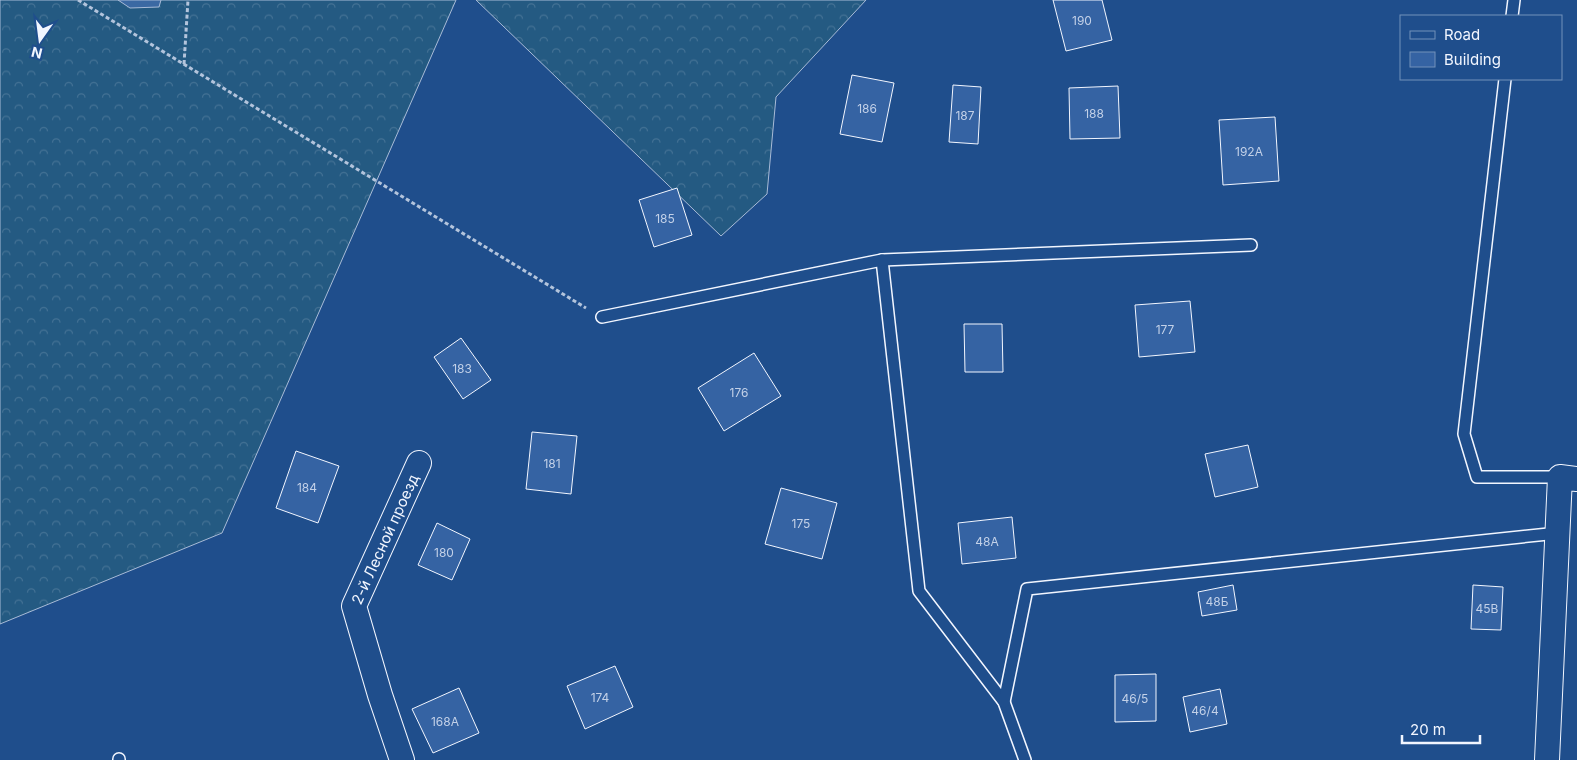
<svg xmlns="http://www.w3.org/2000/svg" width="1577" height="760" font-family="Inter,sans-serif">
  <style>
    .forest { fill: url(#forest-crowns); stroke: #a8bbd7 }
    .water { fill: #3b69a3; stroke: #a8bbd7 }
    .building { fill: #3563a3; stroke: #f2f6ff }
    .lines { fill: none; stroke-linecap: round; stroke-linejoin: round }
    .lane-casing { stroke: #f2f6ff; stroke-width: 14 }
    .street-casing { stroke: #f2f6ff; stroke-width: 26 }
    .path { stroke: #b3c4dc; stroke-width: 3; stroke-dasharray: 4 2.5; stroke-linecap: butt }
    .lane { stroke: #1f4e8c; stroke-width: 11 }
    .street { stroke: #1f4e8c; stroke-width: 24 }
    .labels { text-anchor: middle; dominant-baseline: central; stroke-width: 4; stroke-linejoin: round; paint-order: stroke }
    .number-label { font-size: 12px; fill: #c3d1e8 }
    .street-label { font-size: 15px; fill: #f2f6ff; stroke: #1f4e8c }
  </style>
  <defs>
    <pattern id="forest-crowns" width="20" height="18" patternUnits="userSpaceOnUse" patternTransform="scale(1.25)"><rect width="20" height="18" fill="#245a82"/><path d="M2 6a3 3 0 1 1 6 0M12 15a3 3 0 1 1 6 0" fill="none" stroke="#447295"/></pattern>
  </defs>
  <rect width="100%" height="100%" fill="#1f4e8c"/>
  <g class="forest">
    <path d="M0,0h456l-234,533 -222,91z"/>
    <path d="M476,0h390l-90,97 -9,97 -46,42z"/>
  </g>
  <path class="water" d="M118,0h43l-2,7 -29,1z"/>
  <g class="building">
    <path d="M1053,0h49l10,40 -46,11z"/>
    <path d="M852,75l42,8 -12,59 -42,-8z"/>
    <path d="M953,85l28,2 -3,57 -29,-2z"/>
    <path d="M1118,86l2,52 -50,1 -1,-51z"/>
    <path d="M1275,117l4,64 -56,4 -4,-65z"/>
    <path d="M677,188l15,47 -38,12 -15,-47z"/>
    <path d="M1190,301l5,51 -56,5 -4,-52z"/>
    <path d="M964,324h38l1,48h-38z"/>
    <path d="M461,338l30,42 -28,19 -29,-42z"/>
    <path d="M754,353l27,43 -57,35 -26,-43z"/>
    <path d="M532,432l45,4 -6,58 -45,-5z"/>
    <path d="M1248,445l10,42 -43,10 -10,-43z"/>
    <path d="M296,451l43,15 -21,57 -42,-15z"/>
    <path d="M781,488l56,15 -15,56 -57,-15z"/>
    <path d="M1012,517l4,41 -54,6 -4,-41z"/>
    <path d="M437,523l33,16 -18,41 -34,-15z"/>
    <path d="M1233,585l4,25 -35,6 -4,-24z"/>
    <path d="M1473,585l30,2 -2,43 -30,-1z"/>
    <path d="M615,666l18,41 -48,22 -18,-43z"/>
    <path d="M1156,674v47l-41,1v-47z"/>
    <path d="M459,688l20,45 -46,20 -21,-44z"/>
    <path d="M1220,689l7,35 -37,8 -7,-35z"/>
  </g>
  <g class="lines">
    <g class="lane-casing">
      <g id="lane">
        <path d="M1512,16l2,-16"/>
        <path d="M1505,79l-41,355 13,43h83"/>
        <path d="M882,260l37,331 85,111 21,58"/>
        <path d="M602,317l280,-57 369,-15"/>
        <path d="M1004,702l23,-113 531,-56"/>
        <path d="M119,759v1"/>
      </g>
    </g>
    <g class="street-casing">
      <g id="street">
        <path id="s1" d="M402,760l-22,-65 -26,-89 65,-143"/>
        <path d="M1547,760l13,-283 17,2"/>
      </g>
    </g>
    <g class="path">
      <path d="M78,0l508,308"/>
      <path d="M184,64l4,-64"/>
    </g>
    <use href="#lane" class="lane"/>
    <use href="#street" class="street"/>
  </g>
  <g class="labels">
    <g class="number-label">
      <text x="1082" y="20">190</text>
      <text x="867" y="108">186</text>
      <text x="1094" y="113">188</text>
      <text x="965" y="115">187</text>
      <text x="1249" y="151">192А</text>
      <text x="665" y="218">185</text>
      <text x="1165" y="329">177</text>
      <text x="462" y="368">183</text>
      <text x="739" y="392">176</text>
      <text x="552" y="463">181</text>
      <text x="307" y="487">184</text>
      <text x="801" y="523">175</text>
      <text x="987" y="541">48А</text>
      <text x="444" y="552">180</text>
      <text x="1217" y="601">48Б</text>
      <text x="1487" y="608">45В</text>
      <text x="600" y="697">174</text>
      <text x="1135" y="698">46/5</text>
      <text x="1205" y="710">46/4</text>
      <text x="445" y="721">168А</text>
    </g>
    <g class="street-label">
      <text stroke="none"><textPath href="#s1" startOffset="235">2-й Лесной проезд</textPath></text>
    </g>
  </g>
  <rect x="1400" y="15" width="162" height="65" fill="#1f4e8c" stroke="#7391ba"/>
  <rect x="1410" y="31" width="25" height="8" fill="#1f4e8c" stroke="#7391ba"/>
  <text x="1444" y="40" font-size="15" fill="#f2f6ff">Road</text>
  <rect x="1410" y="52" width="25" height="15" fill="#3563a3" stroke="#7391ba"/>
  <text x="1444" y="65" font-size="15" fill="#f2f6ff">Building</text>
  <g transform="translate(40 40) rotate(194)" stroke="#1f4e8c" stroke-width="4" paint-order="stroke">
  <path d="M0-4L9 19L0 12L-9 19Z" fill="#f2f6ff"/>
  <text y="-8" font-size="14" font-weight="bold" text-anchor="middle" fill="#f2f6ff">N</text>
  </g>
  <path d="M1402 735v8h78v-8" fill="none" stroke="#f2f6ff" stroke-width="2.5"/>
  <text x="1410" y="735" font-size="15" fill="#f2f6ff" stroke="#1f4e8c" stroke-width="4" paint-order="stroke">20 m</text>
</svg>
